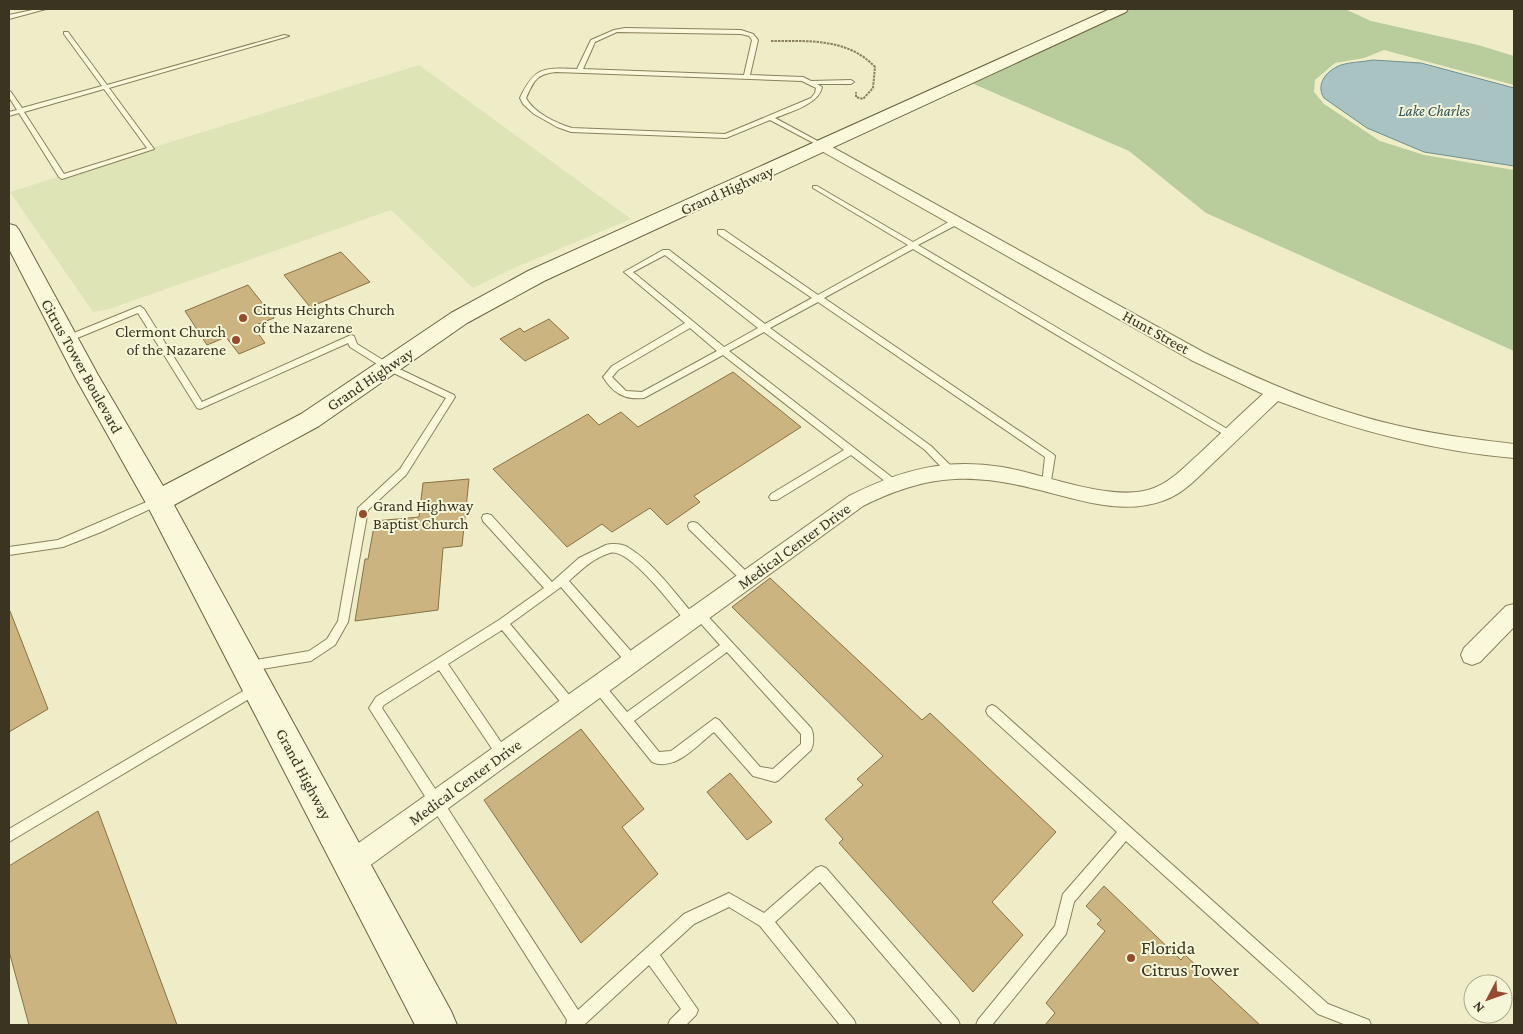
<svg xmlns="http://www.w3.org/2000/svg" width="1523" height="1034" font-family="'Crimson Pro',serif">
  <style>
    .farmland { fill: #dee4b5 }
    .green { fill: #b9cc9c }
    .water { fill: #a9c2c2; stroke: #6f9091 }
    .building { fill: #cbb47f; stroke: #897243 }
    .lines { fill: none; stroke-linecap: round; stroke-linejoin: round }
    .lane-casing { stroke: #8a815d; stroke-width: 2 }
    .street-casing { stroke: #8a815d; stroke-width: 2 }
    .secondary-casing { stroke: #6c6240; stroke-width: 2 }
    .path { stroke: #8a815d; stroke-width: 2; stroke-dasharray: 2.5 1; stroke-linecap: butt }
    .lane { fill: #f9f8db; fill-rule: evenodd }
    .street { fill: #f9f8db; fill-rule: evenodd }
    .secondary { fill: #f9f8db; fill-rule: evenodd }
    .poi-dot { fill: #984a2e; stroke: #f5f5d8; stroke-width: 2 }
    .labels { text-anchor: middle; dominant-baseline: central; stroke-width: 4; stroke-linejoin: round; paint-order: stroke }
    .far-water-label { font-size: 15px; font-style: italic; fill: #30515a; stroke: #f5f5d8 }
    .street-label { font-size: 16px; fill: #3b3420; stroke: #f5f5d8 }
    .poi-label { font-size: 16px; fill: #3b3420; stroke: #f5f5d8; text-anchor: start }
    .near-poi-label { font-size: 19px; fill: #3b3420; stroke: #f5f5d8; text-anchor: start }
  </style>
  <rect width="100%" height="100%" fill="#eeedc8"/>
  <path class="farmland" d="M419,65l212,154 -117,49 -41,20 -82,-78 -282,99 -16,3 -83,-120z"/>
  <path class="green" d="M1129,9h216l26,12 107,24 36,11v29l-130,-35 -20,8 -29,5 -20,17 -1,12 10,12 56,37 44,14 90,15v181l-308,-138 -77,-62 -160,-69z"/>
  <path class="water" d="M1373,60l48,3 93,25v78l-90,-14 -57,-24 -43,-30c-9,-14 3,-28 17,-33 9,-3 22,-3 32,-5z"/>
  <g class="building">
    <path d="M341,252l29,30 -60,25 -26,-32z"/>
    <path d="M248,285l26,33 -21,8 12,17 -26,11 -13,-17 -19,8 -22,-34z"/>
    <path d="M549,319l20,19 -44,23 -25,-22 20,-11 4,4z"/>
    <path d="M733,372l68,55 -107,69 6,6 -33,23 -17,-17 -38,24 -10,-8 -35,23 -74,-78 95,-55 11,11 22,-13 17,15z"/>
    <path d="M469,479l-7,67 -19,2 -5,62 -83,11 10,-62h3l7,-38 44,-4 4,-34z"/>
    <path d="M770,578l152,142 8,-7 126,119 -64,70 31,33 -50,57 -134,-149 4,-4 -18,-20 38,-34 -6,-6 26,-23 -151,-149z"/>
    <path d="M10,611l38,98 -39,23v-120z"/>
    <path d="M581,729l63,80 -22,18 36,47 -77,69 -97,-143z"/>
    <path d="M730,773l42,49 -25,18 -40,-48z"/>
    <path d="M98,811l79,214h-148l-20,-74v-85z"/>
    <path d="M1104,886l77,74 4,-5 75,70h-215l10,-12 -9,-10 59,-72 -8,-7 4,-4 -15,-14z"/>
  </g>
  <g class="lines">
    <g class="lane-casing">
      <g id="lane">
        <path d="M37,9h9l-37,10v-4z"/>
        <path d="M625,28l116,2 12,4 5,6 -8,35 53,2 8,4 40,-1 3,2 -3,2h-34l5,3c-3,17 -32,25 -47,31l50,27v2l-2,1 -53,-28 -44,18 -155,-6 -14,-5 -23,-13 -11,-10 -3,-6c15,-32 24,-30 57,-29l14,-29 23,-10zM617,32l124,2 8,2 3,4 -8,35 -161,-6 12,-27zM556,72l246,9 14,7 -1,5 -4,5 -86,36 -153,-6c-16,-5 -38,-15 -46,-30 8,-17 10,-24 30,-26z"/>
        <path d="M64,32h4l39,53 177,-50 5,1 -180,52 45,61 -92,30 -3,-2 -40,-64 -10,3v-4l8,-2 -8,-13v-6l2,1 11,16 80,-22 -38,-52zM104,89l43,59 -83,26 -40,-62z"/>
        <path d="M813,186h4l96,56 41,-23h6v4l-42,22 316,188 2,2 -2,2h-6l-315,-188 -89,49 229,156 2,2 -5,31h-6l-2,-3 3,-27 -227,-155 -48,26 161,118 25,25 -5,4 -3,-1 -23,-24 -161,-118 -35,19 169,131 -2,3h-6l-39,-30 -74,45h-6l-2,-3 2,-3 73,-44 -121,-95 -79,43c-20,2 -31,-5 -41,-21l9,-11 73,-43 -61,-51 39,-22h6l96,74 47,-26 -94,-64v-4h6l94,65 90,-50 -95,-57zM665,255l93,73 -34,19 -91,-75zM690,328l27,23 -75,41 -16,-1 -14,-14 6,-7z"/>
        <path d="M140,306l4,3 58,93 149,-67 3,1 3,8 34,21 63,30 1,2 -49,78 -38,35 -20,112 -13,23 -24,16 -62,10 -4,-1 -2,-4 2,-4 4,-1 60,-10 18,-12 11,-18 20,-113 42,-39 46,-71 -61,-29 -35,-22 -2,-4 -148,66 -3,-1 -59,-95 -68,28h-6l-1,-2 1,-2z"/>
        <path d="M158,497l3,1 2,3 -2,3 -60,28 -38,15 -54,8v-8l49,-7z"/>
        <path d="M487,514l4,1 61,67 27,-24 27,-13c6,-2 18,-1 23,3 26,16 46,46 66,68l-1,-2 1,-3 4,-2 4,2 108,117c3,6 3,16 0,22l-32,30 -4,2 -22,-6 -39,-44c-17,13 -39,40 -62,30l-58,-72 -2,-4 2,-4 4,-1 4,1 25,30 93,-67 -25,-28 1,3 -1,3 -4,2 -4,-2c-13,-15 -58,-76 -77,-70 -17,5 -29,17 -41,28l68,77 2,4 -2,4 -4,1 -4,-1 -68,-79 -51,37 65,78 2,4 -2,4 -4,1 -4,-1 -65,-80 -54,34 59,87 2,4 -2,4 -4,2 -4,-2 -60,-89 -55,35 -2,3 59,90 137,212 106,-96 45,-21 35,20 52,-45 5,-2 5,2 132,152 2,5h-17l-123,-143 -45,40 79,98 2,5h-16l-80,-99 -31,-19 -35,17 -34,31 38,55 -2,5 -10,10h-18l2,-5 11,-11 -32,-44 -65,60h-18l1,-5 -198,-312 7,-11 123,-77 45,-32 -61,-67 -1,-3 1,-3zM727,652l74,82v10l-28,25 -13,-2 -41,-47 -4,-2 -44,33 -12,1 -25,-31z"/>
        <path d="M693,522l4,1 54,53 1,3 -1,3 -4,1 -4,-1 -54,-53 -1,-3 1,-3z"/>
        <path d="M255,684l4,1 2,4 -2,4 -250,149v-13z"/>
        <path d="M992,705l4,2 332,297 41,16 2,5h-25l-28,-11 -192,-173 -52,61 -8,32 -74,91h-16l2,-5 77,-94 8,-32 54,-62 -129,-117 -2,-4 2,-4z"/>
      </g>
    </g>
    <g class="street-casing">
      <g id="street">
        <path d="M823,142l380,210c60,30 122,56 188,72 40,10 82,15 123,20v14c-81,-7 -160,-28 -236,-57 -22,21 -44,42 -66,63 -14,13 -28,29 -47,36 -45,17 -90,-2 -134,-12 -65,-16 -108,-12 -168,18l-502,366 -9,4 -9,-4 -4,-9 4,-9 506,-358c52,-26 95,-38 153,-29 43,7 112,37 152,21 18,-7 31,-22 45,-34 21,-20 42,-40 64,-60l-72,-34 -373,-211 -1,-3z"/>
        <path d="M1514,604v23l-34,35 -8,3 -8,-3 -3,-7 3,-7 42,-42z"/>
      </g>
    </g>
    <g class="secondary-casing">
      <path id="secondary" d="M1110,9h18l-2,3 -582,269 -77,42 -148,103 -145,79 277,506 6,14h-42l-268,-520 -73,-130 -65,-126v-25l7,2 3,4 79,145 65,111 138,-72 150,-101 77,-42z"/>
    </g>
    <path class="path" d="M771,41c37,0 77,-3 104,26l-2,21 -10,11 -7,-2v-5"/>
    <use href="#lane" class="lane"/>
    <use href="#street" class="street"/>
    <use href="#secondary" class="secondary"/>
  </g>
  <g class="poi-dot">
    <circle cx="243" cy="318" r="5"/>
    <circle cx="236" cy="340" r="5"/>
    <circle cx="363" cy="514" r="5"/>
    <circle cx="1131" cy="958" r="5"/>
  </g>
  <g class="labels">
    <g class="far-water-label">
      <text x="1434" y="111">Lake Charles</text>
    </g>
    <g class="street-label">
      <text transform="translate(727 190) rotate(-24)">Grand Highway</text>
      <text transform="translate(1156 332) rotate(29)">Hunt Street</text>
      <text transform="translate(82 366) rotate(61)">Citrus Tower Boulevard</text>
      <text transform="translate(370 379) rotate(-34)">Grand Highway</text>
      <text transform="translate(794 546) rotate(-36)">Medical Center Drive</text>
      <text transform="translate(304 774) rotate(62)">Grand Highway</text>
      <text transform="translate(465 782) rotate(-36)">Medical Center Drive</text>
    </g>
    <g class="poi-label">
      <text x="253" y="309">Citrus Heights Church<tspan x="253" dy="18">of the Nazarene</tspan></text>
      <text x="226" y="331" text-anchor="end">Clermont Church<tspan x="226" dy="18">of the Nazarene</tspan></text>
      <text x="373" y="505">Grand Highway<tspan x="373" dy="18">Baptist Church</tspan></text>
    </g>
    <g class="near-poi-label">
      <text x="1141" y="947">Florida<tspan x="1141" dy="22">Citrus Tower</tspan></text>
    </g>
  </g>
  <rect width="1523" height="1034" fill="none" stroke="#3b3420" stroke-width="20"/>
  <g transform="translate(1488 999) rotate(229)"><circle r="24" fill="#f5f5d8" stroke="#aba88e"/>
  <path d="M0-4L9 19L0 12L-9 19Z" fill="#984a2e"/>
  <text y="-8" font-size="14" font-weight="bold" text-anchor="middle" fill="#3b3420">N</text>
  </g>
</svg>
